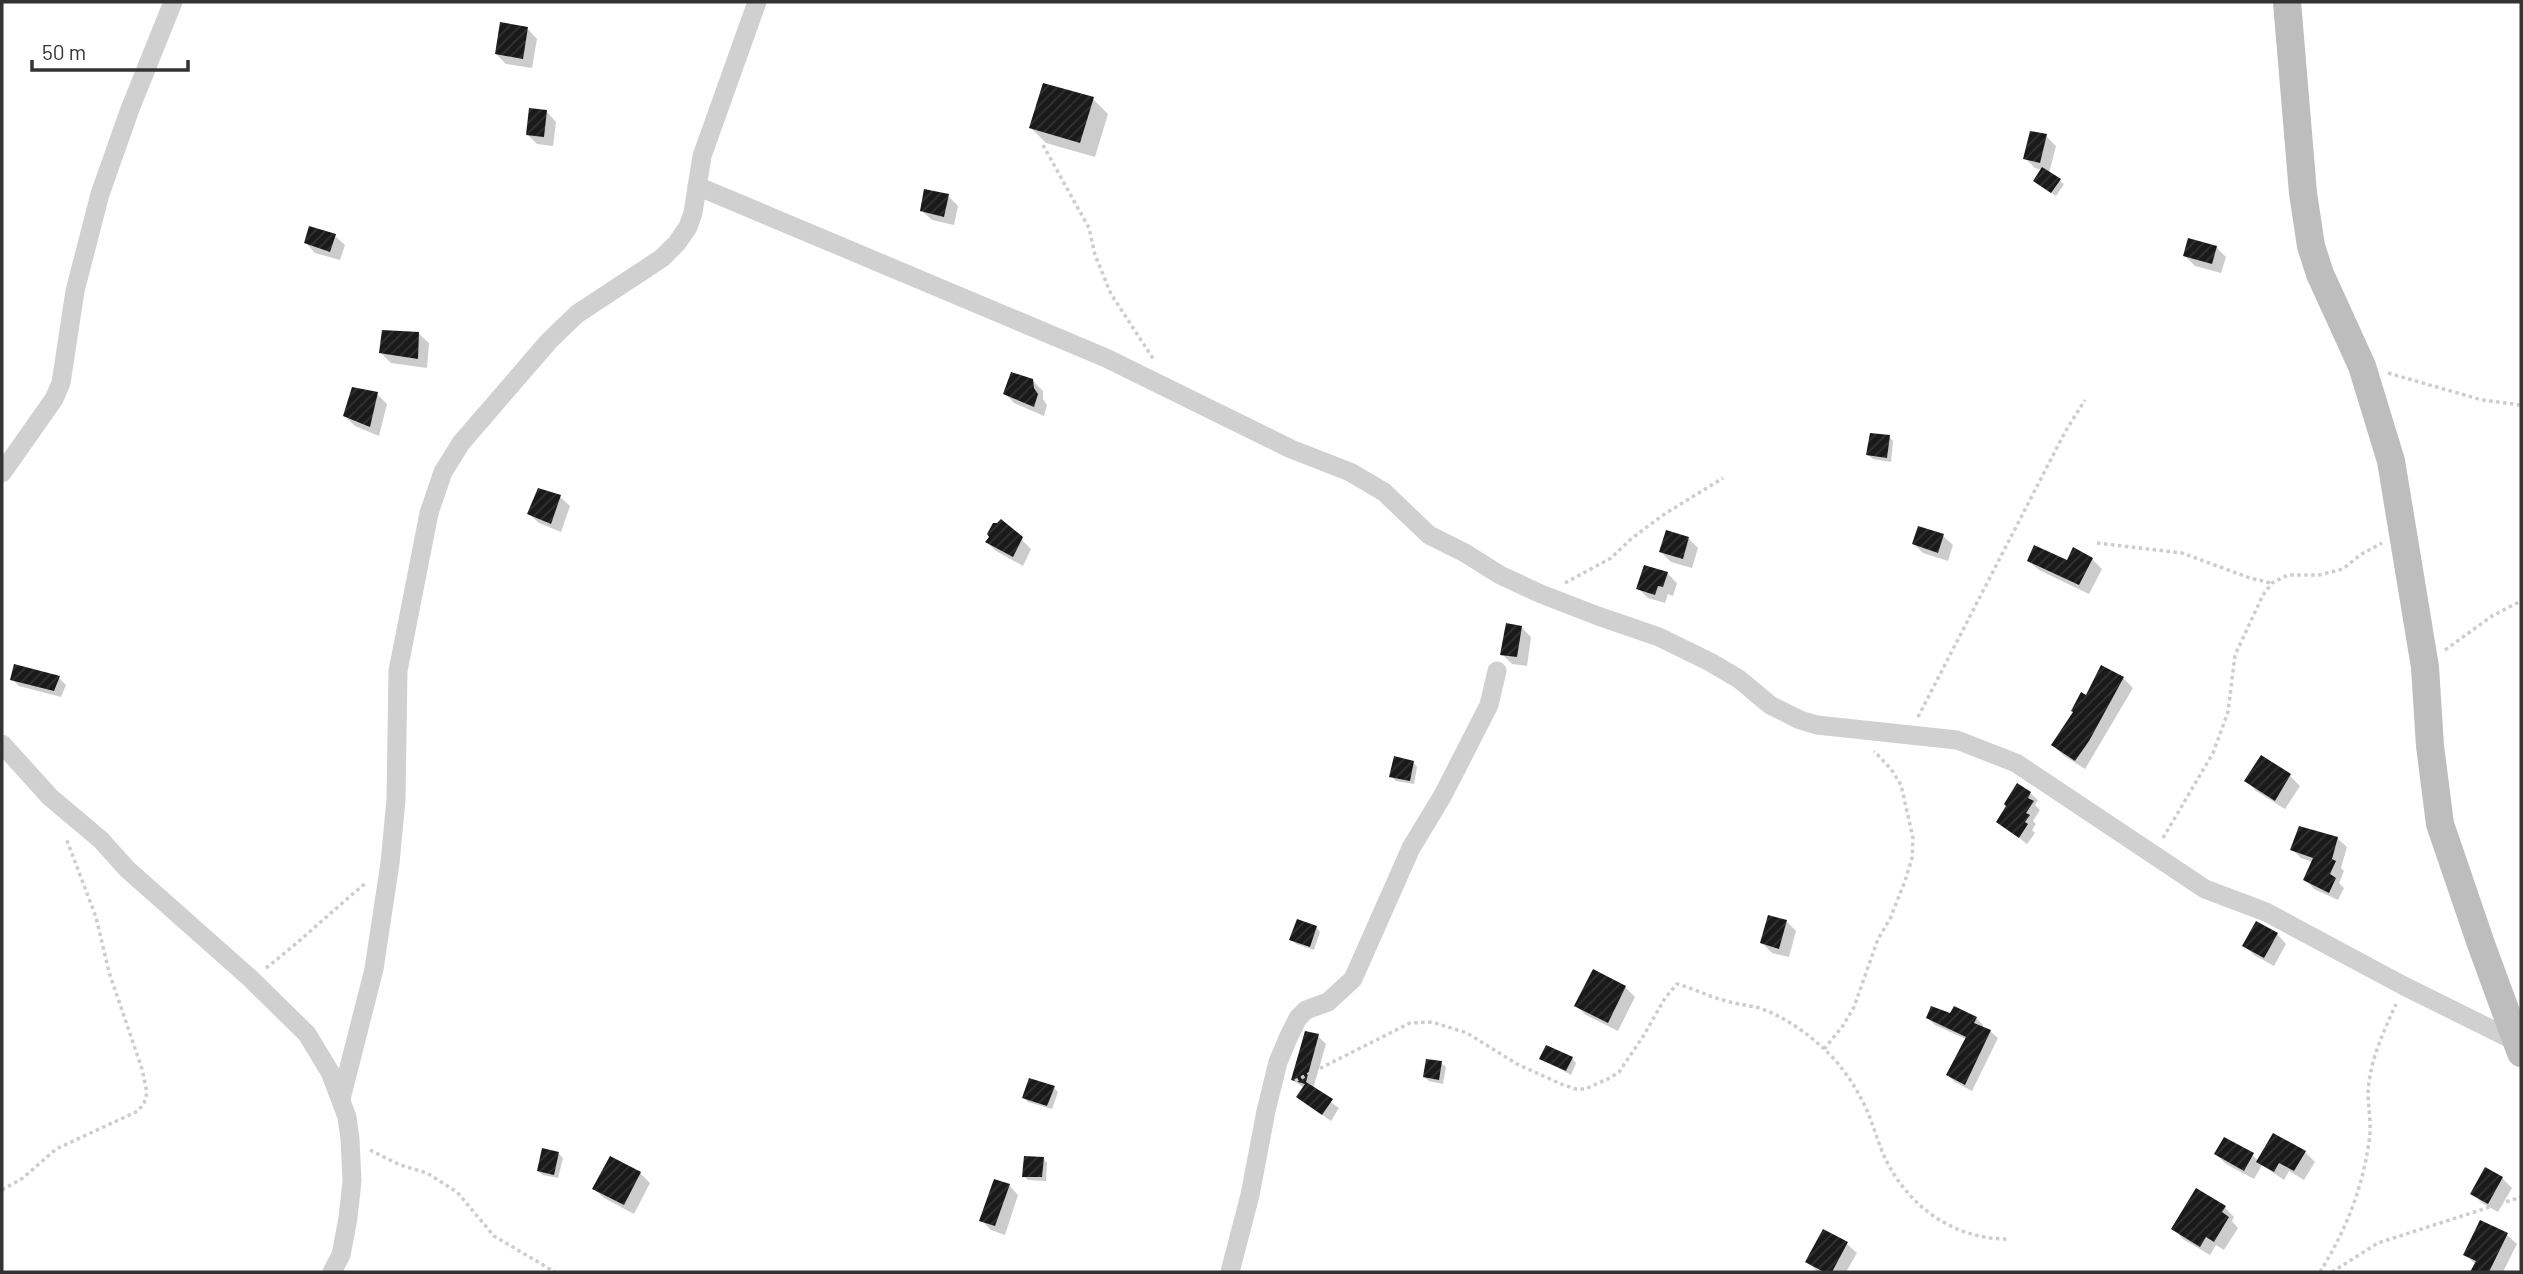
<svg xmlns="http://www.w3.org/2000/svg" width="2523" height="1274" font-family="Barlow,sans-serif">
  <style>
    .shadow { fill: #0003 }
    .building { fill: url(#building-hatch) }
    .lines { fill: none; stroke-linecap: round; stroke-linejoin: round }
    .path { stroke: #cdcdcd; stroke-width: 3.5; stroke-dasharray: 3.5 3.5; stroke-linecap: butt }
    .street { stroke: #d0d0d0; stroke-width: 19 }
    .secondary { stroke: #bdbdbd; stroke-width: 28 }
  </style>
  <defs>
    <pattern id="building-hatch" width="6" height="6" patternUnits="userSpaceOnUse" patternTransform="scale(1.75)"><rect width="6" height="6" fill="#1a1a1a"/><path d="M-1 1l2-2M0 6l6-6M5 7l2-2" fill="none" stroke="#333"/></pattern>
  </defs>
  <rect width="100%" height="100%" fill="#fff"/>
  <g class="shadow">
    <path d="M528,29l9,10 -5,29 -26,-4 -10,-10z"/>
    <path d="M1093,99l15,15 -13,43 -49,-14 -15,-15z"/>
    <path d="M547,112l9,10 -3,24 -16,-2 -10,-10z"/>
    <path d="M2046,136l10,10 -7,27 15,11 -8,12 -17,-11 3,-15 -7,-2 -10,-10z"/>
    <path d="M948,196l10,10 -4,19 -22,-5 -10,-9z"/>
    <path d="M335,236l10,9 -5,15 -25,-7 -9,-10z"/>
    <path d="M2216,247l10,10 -5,16 -26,-7 -10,-10z"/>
    <path d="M419,334l10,9 -2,25 -36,-5 -10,-10z"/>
    <path d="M1033,381l10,10v8l4,6 -3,11 -30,-13 -9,-10z"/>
    <path d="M377,394l10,10 -8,32 -24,-10 -10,-10z"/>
    <path d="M1889,437l4,4 -2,21 -18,-3 -5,-4z"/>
    <path d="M560,497l10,9 -9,26 -22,-9 -10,-9z"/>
    <path d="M1943,536l10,9 -5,16 -25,-8 -9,-9z"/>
    <path d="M1688,538l10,10 -6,20 -21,-6 -10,-10z"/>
    <path d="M1021,539l10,10 -8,17 -27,-15 -9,-9z"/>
    <path d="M2092,559l10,10 -13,25 -50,-24 -10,-9 38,1z"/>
    <path d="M1667,573l10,10 -4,13 -5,-2 -3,9 -17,-5 -10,-10z"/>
    <path d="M1522,628l9,9 -4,29 -15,-2 -10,-10z"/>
    <path d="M59,678l7,7 -5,12 -42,-11 -7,-7z"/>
    <path d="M2123,678l10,10 -48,81 -22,-14 -10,-10 34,-48z"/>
    <path d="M2261,758l29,18 10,10 -15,23 -29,-18 -9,-10z"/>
    <path d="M1413,762l4,5 -3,17 -18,-3 -5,-5z"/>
    <path d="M2030,793l8,7 -3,5 5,5 -7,11 3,3 -4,6 3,3 -8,11 -29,-22z"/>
    <path d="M2337,838l10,9 -6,21 3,3 -5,12 5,5 -6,12 -24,-11 -9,-10 8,-17 -12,-4 -9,-9z"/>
    <path d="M1786,921l10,10 -7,26 -17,-4 -10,-10z"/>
    <path d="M1316,927l4,5 -6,18 -18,-6 -5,-5z"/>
    <path d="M2277,934l9,10 -12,22 -20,-11 -9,-9z"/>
    <path d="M1625,987l10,10 -17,34 -32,-16 -10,-9z"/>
    <path d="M1951,1016l25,2 7,7 -1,3 8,3 8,7 -26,53 -17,-9 -7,-7 18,-36 -31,-14 -7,-7z"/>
    <path d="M1318,1036l8,8 -13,45 26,19 -8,13 -33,-24 6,-9 -11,-8z"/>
    <path d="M1572,1058l4,5 -5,12 -29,-16z"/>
    <path d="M1441,1063l5,4 -3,17 -14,-3 -5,-4z"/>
    <path d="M1054,1088l4,4 -6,17 -24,-7 -4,-5z"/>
    <path d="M2305,1152l10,10 -11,18 -15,-9 -5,9 -22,-15 -8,14 -28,-15 -10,-10 36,1 7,6z"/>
    <path d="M558,1153l5,5 -5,20 -15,-3 -5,-4z"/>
    <path d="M1043,1158l4,5 -1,18 -18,-1 -4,-4z"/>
    <path d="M640,1173l10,10 -16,31 -30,-16 -9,-9z"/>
    <path d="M2502,1178l10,10 -14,24 -16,-9 -10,-10z"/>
    <path d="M1009,1185l9,10 -13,40 -14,-5 -10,-10z"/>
    <path d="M2224,1207l10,10 -2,4 6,7 -14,22 -8,-5 -6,10 -27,-16 -9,-10z"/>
    <path d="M2507,1235l10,9 -14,28h-25l-4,-4 2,-3 -11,-11z"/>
    <path d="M1847,1244l10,9 -11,19h-28l-11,-10z"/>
  </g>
  <g class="building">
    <path d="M500,22l28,5 -5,32 -28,-5z"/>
    <path d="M1043,83l51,14 -14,46 -51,-15z"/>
    <path d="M529,108l18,2 -3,27 -18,-2z"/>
    <path d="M2030,131l17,3 -7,29 -17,-4z"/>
    <path d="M2042,167l19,12 -10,14 -18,-12z"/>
    <path d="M924,189l25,5 -5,23 -24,-6z"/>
    <path d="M309,226l27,8 -6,18 -26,-9z"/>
    <path d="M2188,238l29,8 -5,18 -29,-8z"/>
    <path d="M382,330l37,2 -1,27 -39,-6z"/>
    <path d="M1011,372l22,7 1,9 4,6 -4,13 -31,-13z"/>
    <path d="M352,387l26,5 -8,35 -27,-11z"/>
    <path d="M1870,433l20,2 -3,23 -21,-3z"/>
    <path d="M538,488l23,7 -10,29 -24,-10z"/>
    <path d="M1001,519l22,18 -10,20 -28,-15 4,-5 -2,-3 6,-11h4z"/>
    <path d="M1918,526l26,8 -6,19 -26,-9z"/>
    <path d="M1666,530l23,7 -6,22 -24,-7z"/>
    <path d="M2034,545l33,15 6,-13 20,11 -14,27 -52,-24z"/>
    <path d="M1644,565l24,7 -5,15 -5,-1 -3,9 -19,-6z"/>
    <path d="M1506,623l16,3 -5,31 -17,-2z"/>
    <path d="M14,664l46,12 -6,15 -44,-11z"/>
    <path d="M2101,665l23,12 -35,64 -14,20 -24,-16 22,-33 -2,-1 10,-19 5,3z"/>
    <path d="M2261,755l30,19 -16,27 -31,-20z"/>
    <path d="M1394,756l20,5 -4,20 -21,-4z"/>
    <path d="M2017,783l14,9 -3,6 6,3 -8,12 4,2 -5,7 3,2 -9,14 -23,-16 10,-16 -2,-2z"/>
    <path d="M2299,826l39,11 -6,22 4,2 -6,13 6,4 -7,15 -26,-13 10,-22 -23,-8z"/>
    <path d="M1768,915l19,5 -8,29 -19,-6z"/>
    <path d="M1297,919l20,7 -7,21 -21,-7z"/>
    <path d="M2256,921l22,12 -14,25 -22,-12z"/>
    <path d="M1593,969l33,17 -18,37 -34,-17z"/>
    <path d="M1931,1006l19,7 4,-7 23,11 -3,6 17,7 -26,55 -19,-10 20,-38 -40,-19z"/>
    <path d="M1305,1031l14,3 -13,48 27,17 -11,16 -26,-18 9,-13 -14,-4z"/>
    <path d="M1546,1045l27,12 -7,14 -27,-12z"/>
    <path d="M1426,1059l16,2 -3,19 -16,-3z"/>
    <path d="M1029,1078l26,8 -8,20 -25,-8z"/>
    <path d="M2273,1133l33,18 -12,20 -15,-8 -5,9 -18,-10z"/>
    <path d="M2224,1137l30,16 -10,18 -30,-17z"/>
    <path d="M542,1148l17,4 -5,23 -17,-4z"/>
    <path d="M610,1156l31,16 -17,33 -32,-16z"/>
    <path d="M1024,1156l20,1 -2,20h-20z"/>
    <path d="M2485,1167l18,10 -15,27 -18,-10z"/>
    <path d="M994,1179l16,5 -15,42 -16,-5z"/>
    <path d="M2196,1188l30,18 -4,6 7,5 -15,25 -8,-5 -6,10 -29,-18z"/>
    <path d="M2480,1220l28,13 -19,39h-19l6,-11 -13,-6z"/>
    <path d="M1823,1229l25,13 -16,30h-8l-19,-10z"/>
  </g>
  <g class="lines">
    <g class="path">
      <path d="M1043,145l46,83 6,27 16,39 43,66"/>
      <path d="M2388,373l94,27 39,5"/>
      <path d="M2097,543l85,10 68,25 21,5"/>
      <path d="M1565,583l46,-25 20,-19 32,-24 60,-37"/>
      <path d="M2445,650l47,-34 29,-15"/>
      <path d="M1918,717l147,-285 20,-32"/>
      <path d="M2163,838l50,-85 15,-41 7,-57 28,-60 9,-12 16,-8h31l24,-6 17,-14 22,-12"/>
      <path d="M266,968c35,-27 67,-58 101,-86"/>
      <path d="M1824,1049l18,-22 12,-20 24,-68 12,-20 15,-38 7,-23 1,-20 -12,-53 -10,-16 -17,-18"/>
      <path d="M1295,1081l115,-58 22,-1 35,11 50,31 44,20 15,5h9l25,-11 9,-6 25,-37 21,-37 12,-14c16,4 30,12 46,16 12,4 24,5 36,8 22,7 47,24 64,40 20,18 37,44 47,70 5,13 9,27 15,40 23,48 68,81 122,81"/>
      <path d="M370,1150l30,15 27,8 30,19 37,44 61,36"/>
      <path d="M2,1190l21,-12 33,-29 82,-38 6,-8 3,-10 -5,-24 -33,-97 -13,-55 -30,-79"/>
      <path d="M2320,1272c25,-40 43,-84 49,-131 3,-16 -1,-33 -1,-49 2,-32 15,-59 28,-88"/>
      <path d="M2332,1272l46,-29 143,-46"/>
    </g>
    <g class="street">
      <path d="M697,186l409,172 185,91 59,23 34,20 45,43 36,18 35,22 41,19 57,22 61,21 51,25 29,17 31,26 30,15 17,5 140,15 59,23 189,126 61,23 138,74 113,56"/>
      <path d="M2,473l52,-74 7,-16 14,-92 25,-97 30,-85 43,-107"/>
      <path d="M2,744l48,53 51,43 26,29 124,110 56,55 23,38 17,45 3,22 2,42 -4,37 -7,37 -9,17"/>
      <path d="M341,1099l33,-130 16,-106 6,-63 2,-129 31,-158 14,-41 18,-29 88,-102 28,-27 85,-56 15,-15 11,-16 5,-14 9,-57 55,-154"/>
      <path d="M1230,1272l20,-77 16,-84 12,-49 11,-26 9,-18 8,-8 22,-8 25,-23 58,-131 32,-53 46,-90 8,-34"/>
    </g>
    <path class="secondary" d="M2287,2l16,191 8,53 9,28 42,92 29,95 34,206 5,79 10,78 41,120 40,109"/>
  </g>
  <rect width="2523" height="1274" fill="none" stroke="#333333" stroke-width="7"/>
  <path d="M32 60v10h156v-10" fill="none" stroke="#333333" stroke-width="3.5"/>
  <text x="42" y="60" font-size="21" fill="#333333" stroke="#ffffff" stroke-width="5" paint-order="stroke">50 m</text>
</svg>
